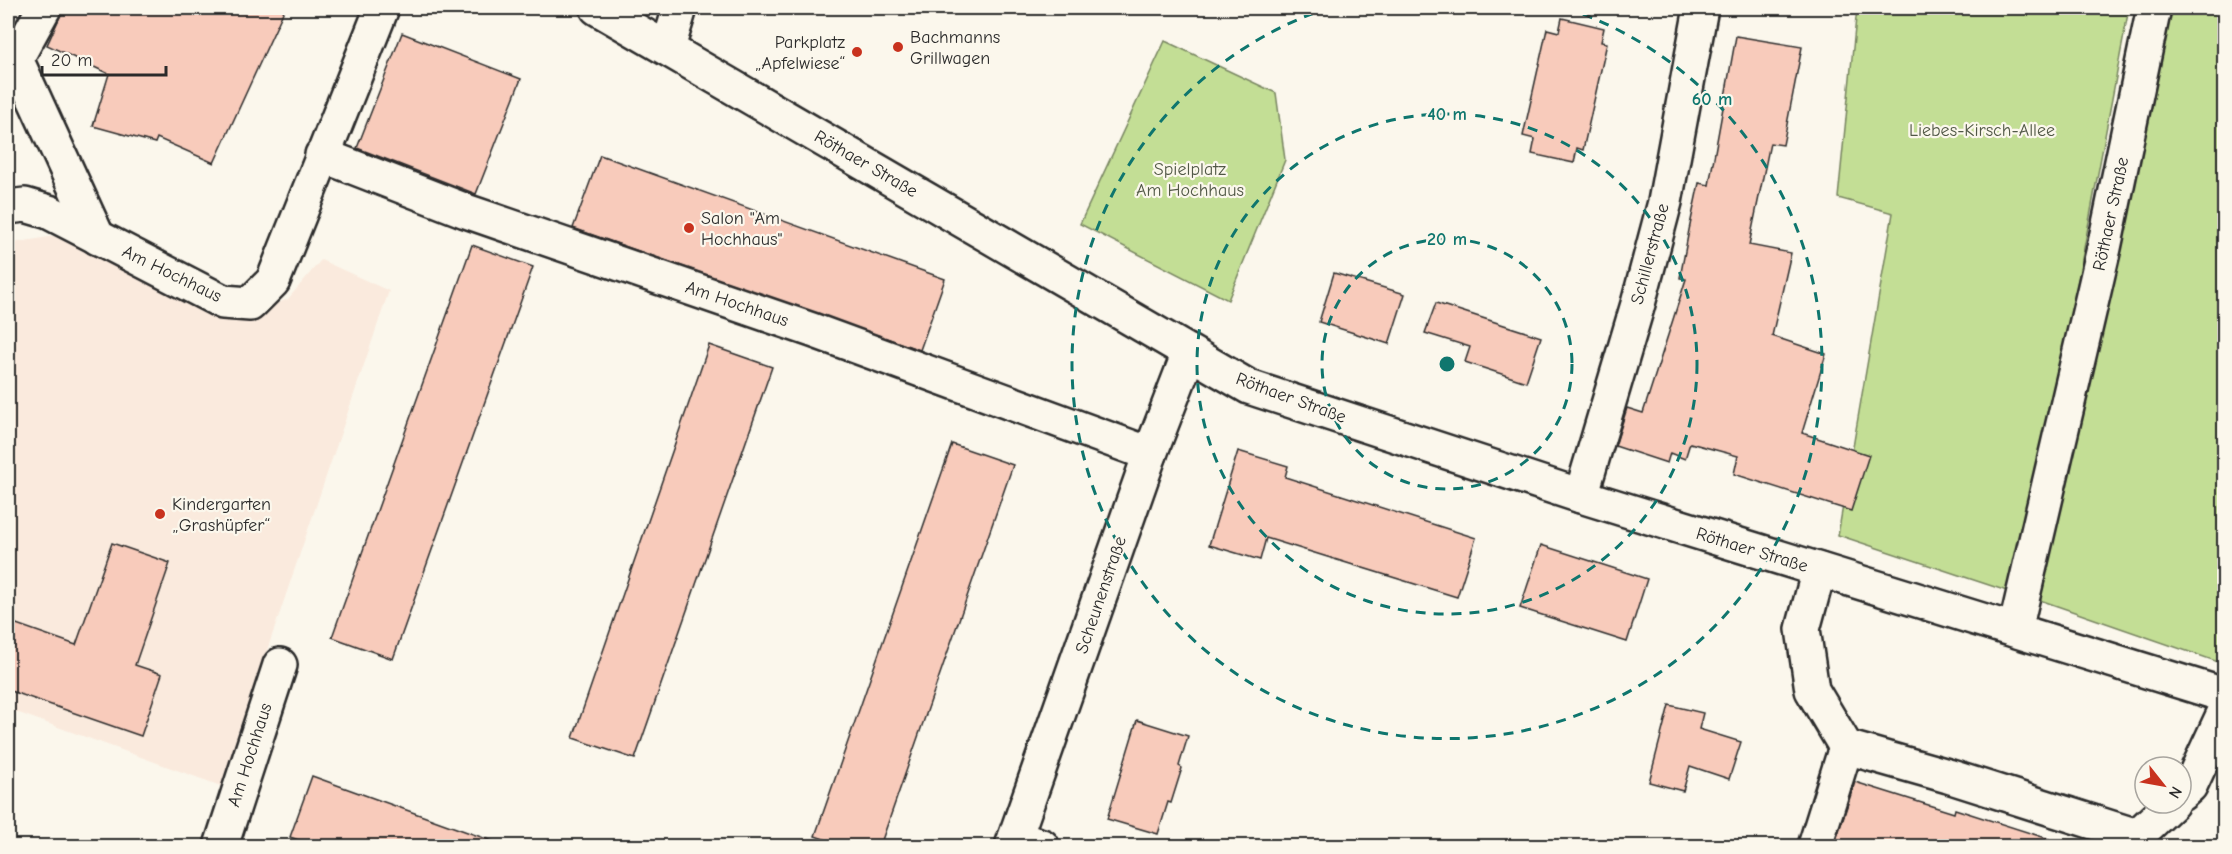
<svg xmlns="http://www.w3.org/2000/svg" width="2232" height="854" font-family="'Comic Neue',sans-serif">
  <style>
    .built { fill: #faeadd }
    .green { fill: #c3de95; stroke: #778460; stroke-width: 1.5 }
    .building { fill: #f8cbbb; stroke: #2b2b2b; stroke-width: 1.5 }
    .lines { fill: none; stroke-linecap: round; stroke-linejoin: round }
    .minor-casing { stroke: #2b2b2b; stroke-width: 38 }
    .minor { stroke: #fbf7ec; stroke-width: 33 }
    .ring { fill: none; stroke: #0f766e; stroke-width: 3; stroke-dasharray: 10 8 }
    .poi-dot { fill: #c8321e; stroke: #fbf7ec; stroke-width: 2 }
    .labels { text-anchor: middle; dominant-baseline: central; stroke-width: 4.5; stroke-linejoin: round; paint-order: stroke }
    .poi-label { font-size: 18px; fill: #2b2b2b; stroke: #fbf7ec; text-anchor: start }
    .park-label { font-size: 18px; fill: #515846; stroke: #fbf7ec }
    .street-label { font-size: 18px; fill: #2b2b2b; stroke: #fbf7ec }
    .centre { fill: #0f766e; stroke: #fbf7ec; stroke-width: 3 }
    .ring-label { font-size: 18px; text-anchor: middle; font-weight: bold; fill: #0f766e; stroke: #fbf7ec; stroke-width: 4.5; stroke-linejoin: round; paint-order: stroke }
  </style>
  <rect width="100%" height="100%" fill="#fbf7ec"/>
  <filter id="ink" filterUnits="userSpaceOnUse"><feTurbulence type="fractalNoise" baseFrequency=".0167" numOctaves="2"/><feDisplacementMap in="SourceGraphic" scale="12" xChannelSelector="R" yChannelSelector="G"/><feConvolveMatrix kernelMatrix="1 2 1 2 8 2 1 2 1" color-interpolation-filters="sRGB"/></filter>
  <g filter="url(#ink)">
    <path class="built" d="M54,236l187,82 47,-19 33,-39 68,31 -168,495 -213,-77v-465z"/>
    <g class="green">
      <path d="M1857,8h272l-110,587 -181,-60 55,-322 -55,-15z"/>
      <path d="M2164,8h60v656l-187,-65z"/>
      <path d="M1165,41l111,52 9,67 -57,140 -148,-76z"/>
    </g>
    <g class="building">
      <path d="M64,8h221l-71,155 -57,-25 -2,5 -62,-17 16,-52 -62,-29z"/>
      <path d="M1562,18l42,10 -3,14 6,1 -24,107 -6,-2 -3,15 -42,-9 3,-15 -12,-3 24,-107 12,3z"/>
      <path d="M402,33l119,46 -45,115 -119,-46z"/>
      <path d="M1736,36l66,11 -19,98 -13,-2 -21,102 42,8 -19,83 54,18 -24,79 67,22 -18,56 -117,-37 4,-18 -48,-13 -5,16 -15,-6 -3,10 -52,-17 12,-38 16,5 43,-134 -6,-1 9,-48 10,-47 10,2z"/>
      <path d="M600,155l345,124 -25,71 -347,-122z"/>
      <path d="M472,245l61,22 -140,392 -61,-22z"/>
      <path d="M1334,273l71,21 -16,50 -70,-22z"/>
      <path d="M1436,303l105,34 -15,45 -61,-20 5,-15 -45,-14z"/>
      <path d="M709,345l63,22 -137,392 -62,-21z"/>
      <path d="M952,444l61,21 -133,381h-35l-30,-10z"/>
      <path d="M1238,451l50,15 -3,11 191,61 -19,59 -191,-59 -6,22 -51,-15z"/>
      <path d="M112,543l58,20 -35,102 27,9 -21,62 -133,-46v-69l68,24z"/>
      <path d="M1541,545l106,34 -20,63 -107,-34z"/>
      <path d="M1669,705l34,8 -4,16 42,13 -12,37 -39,-13 -7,25 -34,-9z"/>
      <path d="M1137,720l51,16 -9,30 3,2 -11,35 -3,-1 -10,32 -51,-15z"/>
      <path d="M312,776l183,66 -1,4h-179l-25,-9z"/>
      <path d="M1855,782l99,31 1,-4 94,30 -1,7h-214z"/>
    </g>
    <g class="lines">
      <g class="minor-casing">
        <g id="minor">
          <path d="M44,8l-28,51 82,179"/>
          <path d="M597,8l652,379 332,109 643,199"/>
          <path d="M668,48l12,-40"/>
          <path d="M322,155l144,56 346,119 338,124"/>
          <path d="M8,207l17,-2 24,7 174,90 27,2 23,-23 109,-273"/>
          <path d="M1581,496l57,-192 27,-102 36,-194"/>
          <path d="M1819,570l-16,59 9,61 34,57 102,29 189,60 35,-33"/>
          <path d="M2015,630l89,-382 50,-240"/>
          <path d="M2181,794l9,-8 34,-73"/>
          <path d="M1015,838l27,8"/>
          <path d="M221,846l59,-181"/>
          <path d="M1012,846l138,-392 39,-101"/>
          <path d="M1815,846l31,-99"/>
        </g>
      </g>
      <use href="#minor" class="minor"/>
    </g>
  </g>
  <g class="ring">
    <circle cx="1447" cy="364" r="125"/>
    <circle cx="1447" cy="364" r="250"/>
    <path d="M1566 8A375 375 0 1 1 1328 8"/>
  </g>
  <g class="poi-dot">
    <circle cx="898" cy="47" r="6"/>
    <circle cx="857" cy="52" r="6"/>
    <circle cx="689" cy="228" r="6"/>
    <circle cx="160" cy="514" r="6"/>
  </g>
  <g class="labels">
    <g class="poi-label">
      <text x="910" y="37">Bachmanns<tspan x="910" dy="21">Grillwagen</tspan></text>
      <text x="845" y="42" text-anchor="end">Parkplatz<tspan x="845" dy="21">„Apfelwiese“</tspan></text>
      <text x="701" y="218">Salon "Am<tspan x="701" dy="21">Hochhaus"</tspan></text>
      <text x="172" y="504">Kindergarten<tspan x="172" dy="21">„Grashüpfer“</tspan></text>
    </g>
    <g class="park-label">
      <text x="1982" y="130">Liebes-Kirsch-Allee</text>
      <text x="1190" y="169">Spielplatz<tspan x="1190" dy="21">Am Hochhaus</tspan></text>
    </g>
    <g class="street-label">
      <text transform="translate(866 164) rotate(30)">Röthaer Straße</text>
      <text transform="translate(2111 214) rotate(-78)">Röthaer Straße</text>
      <text transform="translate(1650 254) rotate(-75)">Schillerstraße</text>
      <text transform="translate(172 274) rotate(26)">Am Hochhaus</text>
      <text transform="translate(737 304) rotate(19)">Am Hochhaus</text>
      <text transform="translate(1291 398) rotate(20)">Röthaer Straße</text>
      <text transform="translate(1752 550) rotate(17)">Röthaer Straße</text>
      <text transform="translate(1101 595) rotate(-71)">Scheunenstraße</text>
      <text transform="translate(250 755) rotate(-72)">Am Hochhaus</text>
    </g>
  </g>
  <circle cx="1447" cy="364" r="9" class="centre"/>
  <g class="ring-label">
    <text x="1712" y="105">60 m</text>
    <text x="1447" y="120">40 m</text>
    <text x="1447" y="245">20 m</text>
  </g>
  <rect width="2232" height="854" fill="none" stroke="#fbf7ec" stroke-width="30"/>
  <rect x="15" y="15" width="2202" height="824" fill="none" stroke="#2b2b2b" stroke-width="2" filter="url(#ink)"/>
  <g transform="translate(2163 785) rotate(121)"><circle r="28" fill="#fbf7ec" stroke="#a8a59f" stroke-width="1.5"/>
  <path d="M0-4.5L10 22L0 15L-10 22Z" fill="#c8321e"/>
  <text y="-9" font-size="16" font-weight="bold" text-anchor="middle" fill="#2b2b2b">N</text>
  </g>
  <path d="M42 66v9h124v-9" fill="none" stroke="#2b2b2b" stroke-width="3"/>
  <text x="51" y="66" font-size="18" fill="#2b2b2b" stroke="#fbf7ec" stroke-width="4.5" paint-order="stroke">20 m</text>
</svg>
